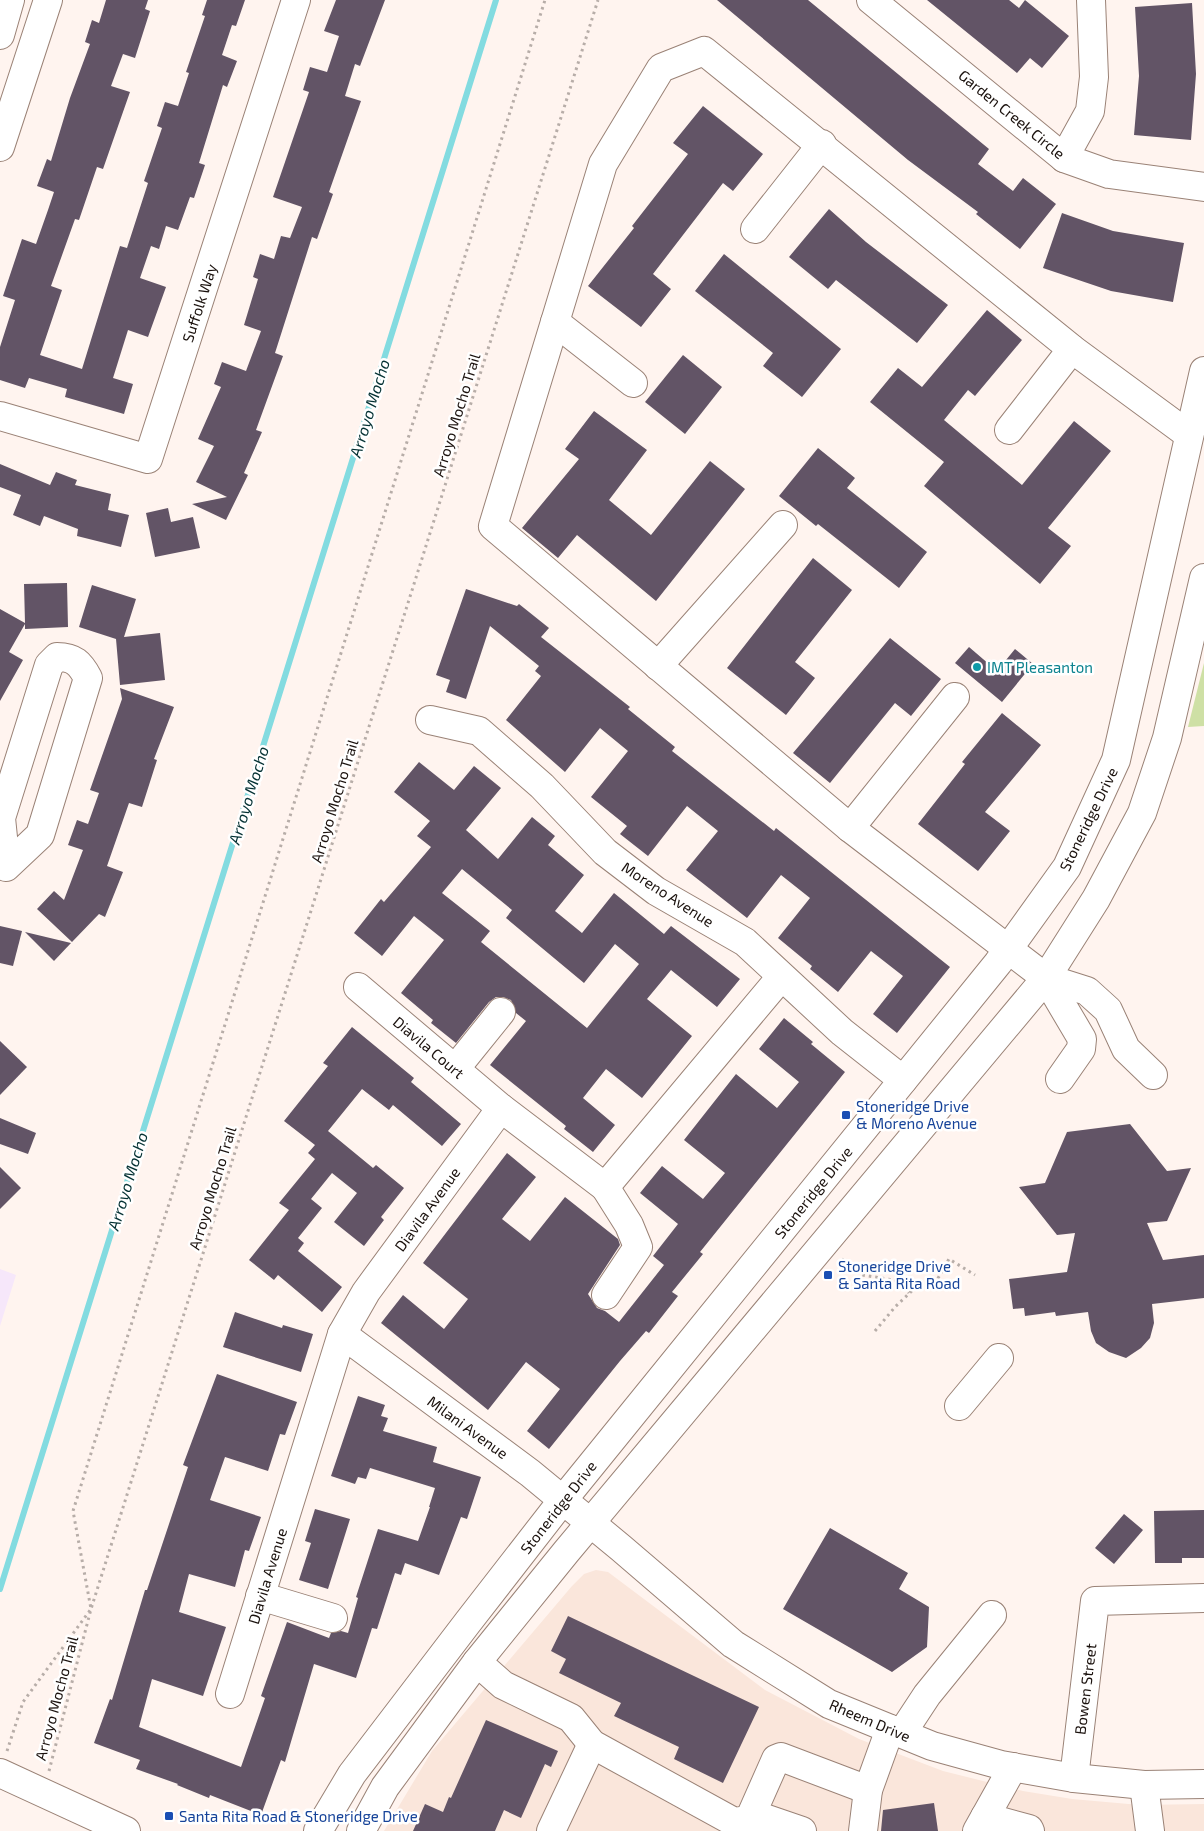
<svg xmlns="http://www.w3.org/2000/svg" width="1204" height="1831" font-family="'Exo 2',sans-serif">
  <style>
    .commercial { fill: #f6e7fa }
    .built { fill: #fae6db }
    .green { fill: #cee0a5 }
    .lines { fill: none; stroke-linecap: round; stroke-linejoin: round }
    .stream { stroke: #83dbe0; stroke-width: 6 }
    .building { fill: #625466; fill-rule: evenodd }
    .minor-casing { stroke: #9a8276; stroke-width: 30 }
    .major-casing { stroke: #9a8276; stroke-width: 30 }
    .path { stroke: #b7ada8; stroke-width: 3; stroke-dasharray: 2.5 4; stroke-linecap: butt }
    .minor { stroke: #fff; stroke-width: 28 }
    .major { stroke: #fff; stroke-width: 28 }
    .culture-dot { fill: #0f9aa8; stroke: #fff; stroke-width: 2 }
    .transit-dot { fill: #1a4fb4; stroke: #fff; stroke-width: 2 }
    .labels { text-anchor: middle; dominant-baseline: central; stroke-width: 5; stroke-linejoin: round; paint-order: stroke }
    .street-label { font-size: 15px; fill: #1a110d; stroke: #fff }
    .culture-label { font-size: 15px; fill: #0d838f; stroke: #fff; text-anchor: start }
    .transit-label { font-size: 15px; fill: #164399; stroke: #fff; text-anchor: start }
    .water-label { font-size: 16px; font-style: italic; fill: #043133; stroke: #fff }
  </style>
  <rect width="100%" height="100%" fill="#fff4ef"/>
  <path class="commercial" d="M0,1269l16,6 -16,51z"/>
  <path class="built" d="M596,1570l12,2 157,118 94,49 84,32 80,20 49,8 68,6 64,-1v27h-820l48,-80 140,-165 12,-12z"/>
  <path class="green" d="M1204,663v63l-16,1z"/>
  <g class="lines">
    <path class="stream" d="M0,1589l496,-1589"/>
  </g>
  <g class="building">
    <path d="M106,0h42l-3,9 5,2 -15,47 -12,-4 -12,32 19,6 -27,77 -6,-2 -18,53 -4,-1 -24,67 11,4 -22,65 42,14 38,-123 7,2 21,-65 -4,-2 18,-53 -5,-2 8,-24 13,4 11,-33 -3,-1 19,-56 -3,-1 5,-15h38l-9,26 -4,-1 -10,30 15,6 -10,26 -4,-2 -24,78 6,2 -11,33 -4,-1 -12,33 -12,-4 -7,23 -8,-3 -11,32 26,9 -18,50 -20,-7 -15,48 20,6 -9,30 -59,-17 2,-8 -38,-11 -4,10 -25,-8v-33l15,-47 -12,-4 19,-57 14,5 12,-34 6,-18 -17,-6 10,-27 4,2 19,-63 20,-54 -5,-2 7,-22 7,3z"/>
    <path d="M336,0h49l-25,66 -5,-2 -10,32 16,5 -32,91 4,2 -16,45 -5,-2 -37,116 8,3 -27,74 6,2 -18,41 4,2 -22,45 -34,-16 35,-7 -31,-15 18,-36 -16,-7 23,-52 -7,-3 8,-22 24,9 15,-40 -17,-6 14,-46 -5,-2 7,-23 14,5 7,-23 9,2 12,-31 -29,-10 36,-105 -6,-2 7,-23 17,5 12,-36 -15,-5z"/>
    <path d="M717,0h91l181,149 -11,15 35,27 10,-13 33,26 -36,45 -44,-35 2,-2 -70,-52z"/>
    <path d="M927,0h82l10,8 6,-8 44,36 -27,32 -12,-10 -13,15z"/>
    <path d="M1192,3l4,71 -5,66 -57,-5 5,-59 -4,-69z"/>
    <path d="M703,106l60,48 -30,37 -10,-8 -70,91 18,15 -30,38 -53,-41 46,-58 -2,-2 56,-72 -15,-11z"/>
    <path d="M829,209l37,33 82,63 -31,38 -81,-63 -8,9 -39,-32z"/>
    <path d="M1062,213l51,18 71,12 -11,59 -62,-11 -68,-23z"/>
    <path d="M724,254l117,95 -39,48 -39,-31 10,-13 -78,-62z"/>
    <path d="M987,310l35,30 -47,56 -7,-6 -24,30 78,65 52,-64 37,30 -63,77 23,18 -31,38 -116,-98 20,-24 -74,-60 28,-34 24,19z"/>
    <path d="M683,355l39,32 -37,47 -40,-32z"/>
    <path d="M594,411l53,39 -38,50 42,35 59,-74 35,28 -89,112 -79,-66 -19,23 -36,-30 57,-69 -14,-10z"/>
    <path d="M818,448l37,30 -8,10 80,64 -28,36 -81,-64 -2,2 -37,-30z"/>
    <path d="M0,464l50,21 6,-13 21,8 -2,5 36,9 -3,16 21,5 -8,32 -44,-11 1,-7 -34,-13 -4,10 -27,-11 8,-20 -21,-8z"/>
    <path d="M168,508l3,14 22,-5 7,31 -45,9 -9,-44z"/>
    <path d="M813,558l39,32 -57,72 20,16 -29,37 -59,-47z"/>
    <path d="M67,583l1,44 -43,2v-5l-16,28 14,8 -23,41v-92l25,14 -1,-39z"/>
    <path d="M92,585l44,14 -12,38 36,-4 5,47 -45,5 -4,-46 -37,-12z"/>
    <path d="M466,589l51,17 2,-2 30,24 -8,9 89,70 -2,2 47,38 -3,4 102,80 2,-3 174,139 -53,66 -24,-19 30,-38 -32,-25 -33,41 -28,-23 2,-3 -34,-28 32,-40 -29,-23 -34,43 -61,-48 32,-39 -31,-25 -39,50 -28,-22 7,-8 -36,-29 37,-46 -28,-23 -35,44 -59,-52 35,-44 -6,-5 4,-5 -49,-40 -24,73 -20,-7 4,-12 -14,-5z"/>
    <path d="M890,638l51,41 -30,37 -16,-13 -65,80 -37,-30z"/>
    <path d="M969,647l28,24 18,-22 18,15 -31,38 -47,-39z"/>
    <path d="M120,688l54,19 -20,52 3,1 -15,47 -13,-4 -22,63 16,6 -18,45 -6,-3 -27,28 -35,-33 17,-18 10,9 19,-50 -15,-5 9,-25 11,4 11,-31 -9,-3 32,-91z"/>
    <path d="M1002,713l39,32 -56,67 25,19 -32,40 -60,-47 47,-60 -3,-2z"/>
    <path d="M419,762l35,28 20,-24 27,22 -35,42 32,29 34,-42 23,19 -7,9 36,30 -29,36 27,22 32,-40 50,41 7,-8 69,53 -23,28 -46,-37 -24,29 45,37 -50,62 -36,-29 -23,29 32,27 -22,27 -29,-23 2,-3 -76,-61 36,-44 -10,-8 -5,-13 -8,-3h-7l-7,5 -33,41 -25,-20 2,-3 -32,-27 43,-53 -30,-24 -32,40 -28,-23 27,-34 3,3 47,-55 -14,-11 13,-15 -36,-29zM462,869l50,41 -6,8 78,65 31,-39 24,20 -52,64 -106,-86 9,-11 -48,-38z"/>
    <path d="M0,926l22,5 -9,35 -13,-3z"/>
    <path d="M25,932l46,11 -17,18z"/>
    <path d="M784,1018l29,24 -2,2 34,28 -145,180 3,2 -31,38 6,4 -29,37 -3,-2 -26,30 -71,88 -22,-18 33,-42 -34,-27 -38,48 -107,-87 22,-28 41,34 24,-30 -45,-36 84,-110 29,24 -34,42 28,22 35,-44 53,42 2,6 -32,49 9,14 8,3 14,11 45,-57 -11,-9 25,-32 -38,-31 22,-27 41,33 22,-26 -41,-33 52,-66 41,34 22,-26 -40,-33z"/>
    <path d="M352,1027l62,51 -3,4 50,42 -19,22 -49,-41 -4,5 -27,-21 -34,42 45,37 3,-3 28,23 -23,29 3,3 -20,26 -30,-24 23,-29 -25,-20 -21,26 11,9 -24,30 6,5 -6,8 44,36 -20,25 -44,-37 -4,5 -25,-20 40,-50 -10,-7 36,-44 -7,-6 7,-8 -31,-24 44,-55 -5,-3z"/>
    <path d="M0,1041l27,26 -27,28z"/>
    <path d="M0,1118l36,15 -8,21 -28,-10z"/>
    <path d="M1130,1124l37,47 24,-3 -24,53 -20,2 16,37 41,-5v43l-52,6 2,19 -4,15 -9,10 -15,10 -17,-6 -13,-9 -5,-12 -3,-19 -32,4 -1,-4 -30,4 -1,-8 -11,1 -4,-30 58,-7 8,-39 -18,2 -38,-48 26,-4 22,-51z"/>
    <path d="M0,1167l21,21 -21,21z"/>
    <path d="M235,1312l47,16 1,-3 30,9 -12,38 -78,-25z"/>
    <path d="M217,1374l80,28 -12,33 -5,-1 -12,37 -43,-14 -15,43 51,17 -12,34 -4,-1 -10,37 -46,-13 -10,38 47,15 -23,69 -51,-17 -13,48 102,40 24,-69 -4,-2 26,-74 42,16 2,-5 10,-2 7,2 10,-35 -2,-1 22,-68 40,12 12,-34h-1l6,-19 -65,-20 -4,11 -8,-2 -3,7 -24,-8 27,-80 27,9 -4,11 7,2 -5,13 54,16 -4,15 48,15 -14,42 -6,-2 -22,58 -34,-12 -4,12 -6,-2 -18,56 -5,-1 -16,50 -42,-14 -29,98 -4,-2 -20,55 -51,-20 -1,3 -32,-13 1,-1 -42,-15 4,-9 -46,-17 16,-44 2,1 33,-110h2l41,-123 -5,-2z"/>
    <path d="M315,1509l35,10 -22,70 -29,-9 12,-37 -6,-2z"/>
    <path d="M1204,1510v48h-22v5h-27l-1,-52z"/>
    <path d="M1124,1514l19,16 -29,34 -19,-16z"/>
    <path d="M830,1528l78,45 -9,16 30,18 -2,40 -35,25 -109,-63z"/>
    <path d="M568,1616l191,91 -36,76 -49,-24 5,-12 -65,-31 7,-13 -62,-30 7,-14 -15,-8z"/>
    <path d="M486,1720l72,31 -7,16 -6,-3 -24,54 -17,-8 -9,21h-82l12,-27 18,8 6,-15 2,1z"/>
    <path d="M934,1803l4,28h-57l2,-21z"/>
  </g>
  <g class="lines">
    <g class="minor-casing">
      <g id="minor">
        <path d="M871,0l193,158 45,16 95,13"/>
        <path d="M0,35l10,-35"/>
        <path d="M0,147l48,-147"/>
        <path d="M1064,158l26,-47 4,-34 -3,-77"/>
        <path d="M755,229l67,-85"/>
        <path d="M555,322l78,61"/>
        <path d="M0,416l148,43 148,-459"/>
        <path d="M1009,430l63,-81"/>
        <path d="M57,657c17,0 23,6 31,21l-48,157 -34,32 -5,-49 48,-153z"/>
        <path d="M658,666l125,-141"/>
        <path d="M430,720l49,11 63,55 63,66 51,39 89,51 97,90 61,48"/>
        <path d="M850,828l105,-131"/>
        <path d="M1046,978l36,61 -1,10 -21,30"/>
        <path d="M358,987l143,121 104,79 176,-210"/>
        <path d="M455,1069l46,-57"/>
        <path d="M1153,1075l-27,-26 -18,-39 -21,-19 -41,-13 -196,-150 -357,-302 110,-362 58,-96 43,-17 368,298 117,86"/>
        <path d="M605,1187l24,38 9,22 -32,48"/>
        <path d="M342,1334l188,139 91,75 112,96 96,60 103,42 69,19 73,13 70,7 60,-1"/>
        <path d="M959,1406l40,-48"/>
        <path d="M260,1596l73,22"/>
        <path d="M477,1662l26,23 68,33 21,26 142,78 30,-4 38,13"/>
        <path d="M230,1694l112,-360 24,-42 135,-184"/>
        <path d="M902,1733l25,-38 65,-80"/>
        <path d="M1074,1778l21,-177 109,-3"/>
        <path d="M1144,1785l6,46"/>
        <path d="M985,1817l44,12 1,2"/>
        <path d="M749,1820l27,-61 5,-2 87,33"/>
        <path d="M551,1831l41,-87"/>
        <path d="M863,1831l5,-41 22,-61"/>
        <path d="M977,1831l36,-64"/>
      </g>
    </g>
    <g class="major-casing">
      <g id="major">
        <path d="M0,1773l126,58"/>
        <path d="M318,1831l34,-57 116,-152 94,-121 436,-538 69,-96 49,-107 88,-389"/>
        <path d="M361,1831l24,-44 92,-125 89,-110 480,-574 50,-79 46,-86 25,-75 37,-160"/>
      </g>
    </g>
    <g class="path">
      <path d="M842,1259l20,16 38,6 9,12"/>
      <path d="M875,1331l20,-24 23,-22 19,-5 12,-21 26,16"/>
      <path d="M7,1751l16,-49 68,-93 -18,-98 472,-1511"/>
      <path d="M49,1771l42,-162 507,-1609"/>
    </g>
    <use href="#minor" class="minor"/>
    <use href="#major" class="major"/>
  </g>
  <circle class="culture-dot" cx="977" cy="667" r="5"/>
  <g class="transit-dot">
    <rect x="841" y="1110" width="10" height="10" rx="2.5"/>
    <rect x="823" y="1270" width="10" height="10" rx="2.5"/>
    <rect x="164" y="1811" width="10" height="10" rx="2.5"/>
  </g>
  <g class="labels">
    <g class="street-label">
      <text transform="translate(1012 114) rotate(39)">Garden Creek Circle</text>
      <text transform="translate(199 303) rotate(-72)">Suffolk Way</text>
      <text transform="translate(456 415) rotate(-73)">Arroyo Mocho Trail</text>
      <text transform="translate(334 801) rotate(-73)">Arroyo Mocho Trail</text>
      <text transform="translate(1088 819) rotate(-64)">Stoneridge Drive</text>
      <text transform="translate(668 894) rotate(33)">Moreno Avenue</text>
      <text transform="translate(429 1047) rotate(40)">Diavila Court</text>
      <text transform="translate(212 1188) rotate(-73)">Arroyo Mocho Trail</text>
      <text transform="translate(813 1192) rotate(-51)">Stoneridge Drive</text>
      <text transform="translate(427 1209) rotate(-54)">Diavila Avenue</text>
      <text transform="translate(468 1427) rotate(36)">Milani Avenue</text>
      <text transform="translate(558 1507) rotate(-52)">Stoneridge Drive</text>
      <text transform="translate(267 1576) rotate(-73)">Diavila Avenue</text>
      <text transform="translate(1085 1689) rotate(-83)">Bowen Street</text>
      <text transform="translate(56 1698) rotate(-75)">Arroyo Mocho Trail</text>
      <text transform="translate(870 1720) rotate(23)">Rheem Drive</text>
    </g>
    <g class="culture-label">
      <text x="987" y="667">IMT Pleasanton</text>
    </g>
    <g class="transit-label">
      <text x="856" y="1106">Stoneridge Drive<tspan x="856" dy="17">&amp; Moreno Avenue</tspan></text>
      <text x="838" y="1266">Stoneridge Drive<tspan x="838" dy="17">&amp; Santa Rita Road</tspan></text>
      <text x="179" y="1816">Santa Rita Road &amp; Stoneridge Drive</text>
    </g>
    <g class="water-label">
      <text transform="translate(369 408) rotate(-73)">Arroyo Mocho</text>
      <text transform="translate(248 795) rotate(-73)">Arroyo Mocho</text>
      <text transform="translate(127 1181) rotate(-73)">Arroyo Mocho</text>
    </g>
  </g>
</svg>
